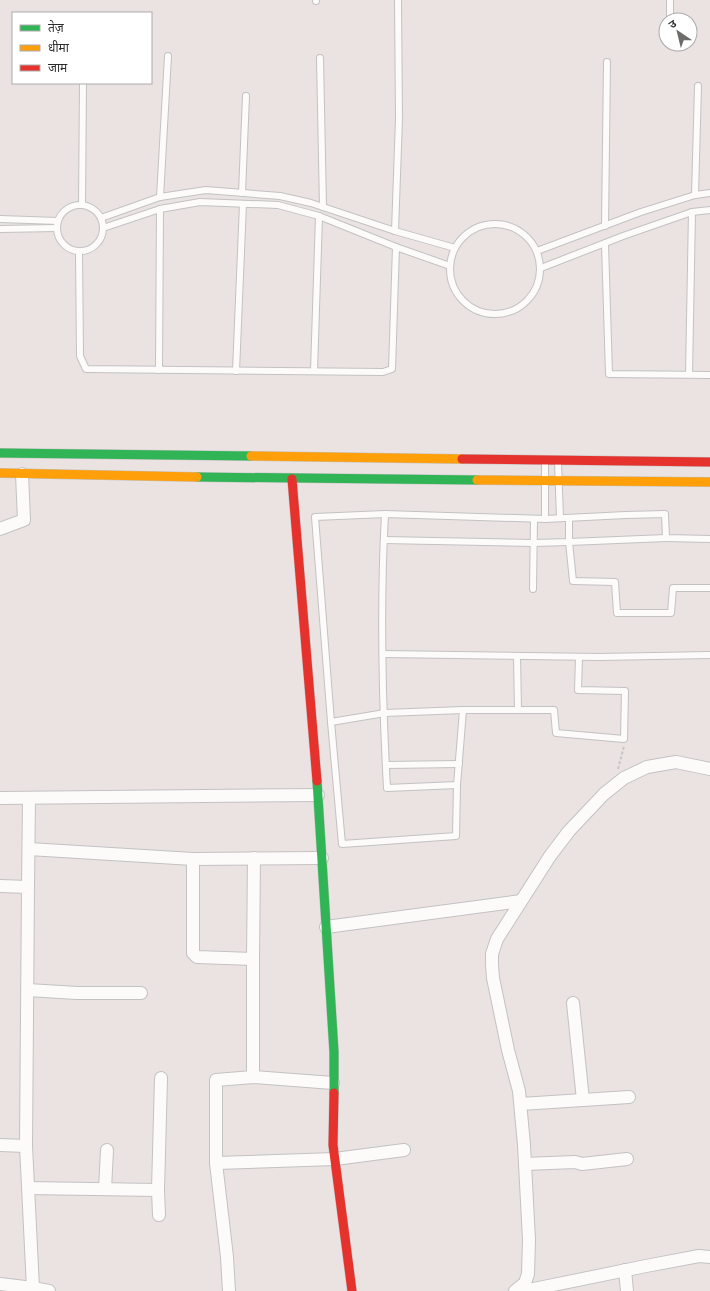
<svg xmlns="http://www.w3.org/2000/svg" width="710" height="1291" font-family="Quicksand,'Noto Sans Devanagari',sans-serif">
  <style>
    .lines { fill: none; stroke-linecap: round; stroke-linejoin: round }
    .lane-casing { stroke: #c3c2c3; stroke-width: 8 }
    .street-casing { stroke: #c3c2c3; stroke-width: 14 }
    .fast-casing { stroke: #c3c2c3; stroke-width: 10 }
    .slow-casing { stroke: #c3c2c3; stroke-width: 10 }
    .jam-casing { stroke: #c3c2c3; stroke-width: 10 }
    .path { stroke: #c7c6c6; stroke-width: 2; stroke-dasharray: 3 2; stroke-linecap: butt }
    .lane { stroke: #fcfbfa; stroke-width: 6 }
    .street { stroke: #fcfbfa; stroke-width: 12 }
    .fast { stroke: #30b455; stroke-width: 9 }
    .slow { stroke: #ff9f0a; stroke-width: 9 }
    .jam { stroke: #e5322d; stroke-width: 9 }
  </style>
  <rect width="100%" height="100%" fill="#eae3e1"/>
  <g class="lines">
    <g class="lane-casing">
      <g id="lane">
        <path d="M316,0v1"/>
        <path d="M670,0v20"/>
        <path d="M320,58l3,149"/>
        <path d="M242,193l4,-97"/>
        <path d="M695,195l3,-109"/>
        <path d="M160,197l8,-141"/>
        <path d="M82,205l1,-122"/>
        <circle cx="80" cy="228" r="23"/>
        <path d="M101,218l59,-21 46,-7 74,6 31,7 84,28 60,17"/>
        <path d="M0,219l58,2"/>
        <circle cx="495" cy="269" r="45"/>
        <path d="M605,226l2,-164"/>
        <path d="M103,228l57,-19 40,-7 78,3 41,11 77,31 54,19"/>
        <path d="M0,229l57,-1"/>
        <path d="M395,231l4,-112 -1,-119"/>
        <path d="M605,244l4,130 101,1"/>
        <path d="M79,251l1,105 6,13 297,3 9,-3 4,-122"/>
        <path d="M537,251l104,-39 54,-17 15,-2"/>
        <path d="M541,268l82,-32 69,-24 18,-2"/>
        <path d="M159,370l1,-161"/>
        <path d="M236,371l7,-167"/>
        <path d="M314,371l5,-155"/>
        <path d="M689,374l3,-162"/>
        <path d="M545,461v58"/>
        <path d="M558,462l2,56"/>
        <path d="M385,514l-70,3 16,205 11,122 114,-8 1,-51"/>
        <path d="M666,538l-97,4 4,39 42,1 2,31h54l2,-25h37"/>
        <path d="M384,540l150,3 35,-1v-24"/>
        <path d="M533,589l1,-70"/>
        <path d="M383,654l216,3 111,-2"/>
        <path d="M517,656l1,54"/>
        <path d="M463,710l-6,75 -70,3c-5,-91 -7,-183 -2,-274l160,5 81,-4 39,-1 1,24 44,1"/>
        <path d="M331,722l54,-9 78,-3h91l2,23 68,6 1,-48 -47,-1 1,-33"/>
        <path d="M386,765l73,-1"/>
      </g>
    </g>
    <g class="street-casing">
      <g id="street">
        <path d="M0,529l24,-9 -2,-46"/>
        <path d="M0,798l318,-3"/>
        <path d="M29,849l164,10 129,-1"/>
        <path d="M193,859v94l4,4 56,2"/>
        <path d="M0,886l28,1 -2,259 7,142 16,3"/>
        <path d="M28,887l1,-89"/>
        <path d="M326,927l195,-26"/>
        <path d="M28,990l49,3h64"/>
        <path d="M573,1003l10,97"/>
        <path d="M253,1077v-118l1,-101"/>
        <path d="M333,1083l-80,-6 -37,3v83l119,-4 69,-9"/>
        <path d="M521,1104l108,-7"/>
        <path d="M0,1145l26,1"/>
        <path d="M216,1163l11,94 2,34"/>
        <path d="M525,1164l50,-2 7,2 45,-5"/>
        <path d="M28,1188l130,2 1,25"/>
        <path d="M105,1189l2,-39"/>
        <path d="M158,1190l3,-112"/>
        <path d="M625,1270l2,21"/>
        <path d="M0,1284l33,4"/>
        <path d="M515,1291l10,-8 3,-9 1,-34 -5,-95 -5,-54 -11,-41 -15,-72 -1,-13v-11l5,-15 53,-83 19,-25 35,-37 20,-16 23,-11 29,-5 34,7"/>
        <path d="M524,1291l122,-25 53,-10 11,1"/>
      </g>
    </g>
    <g class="fast-casing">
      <g id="fast">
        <path d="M0,453l251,3"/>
        <path d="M197,477l280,3"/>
        <path d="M317,781l17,271v41"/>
      </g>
    </g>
    <g class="slow-casing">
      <g id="slow">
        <path d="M251,456l211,3"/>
        <path d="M0,473l197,4"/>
        <path d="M477,480l233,2"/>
      </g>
    </g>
    <g class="jam-casing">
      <g id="jam">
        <path d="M462,459l248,3"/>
        <path d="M292,479l25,302"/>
        <path d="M334,1093l-1,52 19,146"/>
      </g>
    </g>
    <path class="path" d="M618,769l6,-23"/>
    <use href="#lane" class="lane"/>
    <use href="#street" class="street"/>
    <use href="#fast" class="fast"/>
    <use href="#slow" class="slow"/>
    <use href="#jam" class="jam"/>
  </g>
  <rect x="12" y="12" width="140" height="72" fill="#ffffff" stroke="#ababab"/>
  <rect x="20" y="25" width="20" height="6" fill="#30b455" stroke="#ababab"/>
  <text x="48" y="32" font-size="12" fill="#2c2c2c">तेज़</text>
  <rect x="20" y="45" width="20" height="6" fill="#ff9f0a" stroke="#ababab"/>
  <text x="48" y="52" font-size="12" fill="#2c2c2c">धीमा</text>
  <rect x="20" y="65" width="20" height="6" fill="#e5322d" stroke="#ababab"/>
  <text x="48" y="72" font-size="12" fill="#2c2c2c">जाम</text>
  <g transform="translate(678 32) rotate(325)"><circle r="19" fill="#ffffff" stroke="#ababab"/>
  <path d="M0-3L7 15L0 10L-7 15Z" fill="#6e6c6b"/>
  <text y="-6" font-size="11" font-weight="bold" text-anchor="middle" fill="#2c2c2c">उ</text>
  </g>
</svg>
